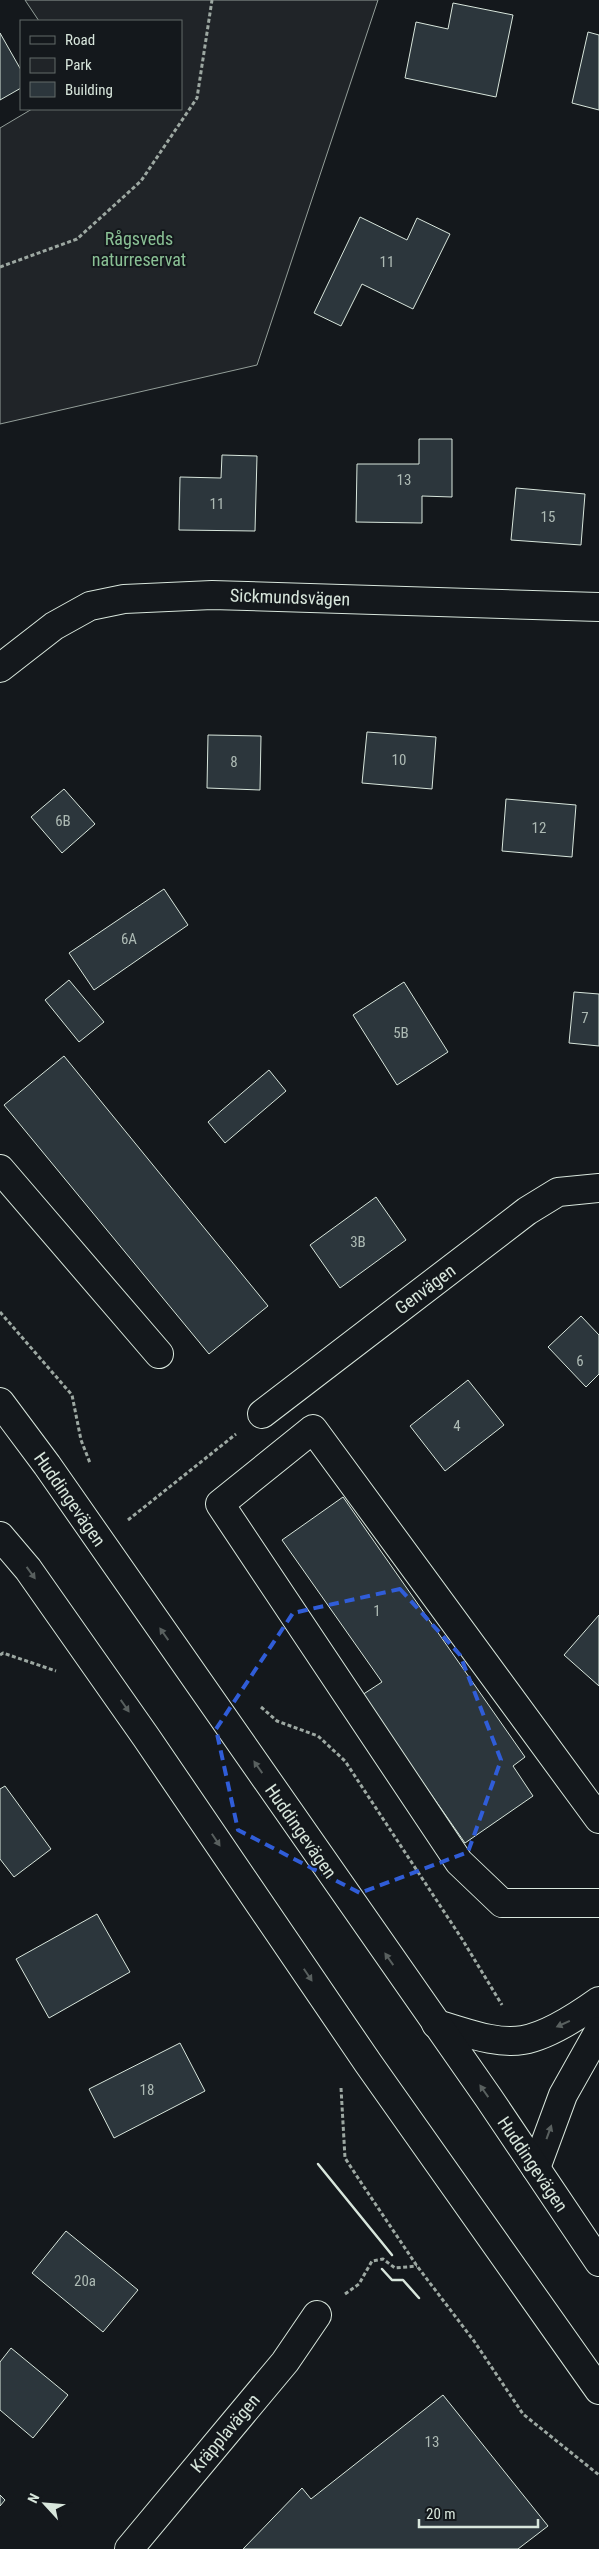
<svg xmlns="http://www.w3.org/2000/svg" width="599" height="2549" font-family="'Roboto Condensed',sans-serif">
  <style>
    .green { fill: #202428; stroke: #939e99 }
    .building { fill: #2c363c; stroke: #d8e6dc }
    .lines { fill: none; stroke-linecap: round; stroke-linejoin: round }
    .minor-casing { stroke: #d8e6dc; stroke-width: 30 }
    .major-casing { stroke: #d8e6dc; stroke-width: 30 }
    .path { stroke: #9da8a2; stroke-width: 3; stroke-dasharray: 4 2.5; stroke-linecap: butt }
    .minor { stroke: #14181c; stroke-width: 28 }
    .major { stroke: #14181c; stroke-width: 28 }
    .wall { stroke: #d8e6dc; stroke-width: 2.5 }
    .oneway { fill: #59605f }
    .marked { fill: none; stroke: #305dd8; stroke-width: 4; stroke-dasharray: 10 6; stroke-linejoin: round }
    .labels { text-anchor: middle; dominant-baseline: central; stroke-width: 4; stroke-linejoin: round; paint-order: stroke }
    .number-label { font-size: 15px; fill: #adbab4 }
    .park-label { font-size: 18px; fill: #8ac095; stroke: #14181c }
    .street-label { font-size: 18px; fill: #d8e6dc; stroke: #14181c }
  </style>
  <rect width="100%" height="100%" fill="#14181c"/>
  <path class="green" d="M25,0h353l-121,365 -257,59v-296l32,-19h149v-88h-142z"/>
  <g class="building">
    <path d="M453,3l60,12 -17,82 -91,-19 11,-56 32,7z"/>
    <path d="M588,32l11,3v75l-27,-7z"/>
    <path d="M0,33l21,37v18l-21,12z"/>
    <path d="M360,217l47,23 10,-22 33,16 -37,75 -51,-25 -21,42 -27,-13z"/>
    <path d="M419,439h33v58l-30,-1v27l-66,-1 1,-58h62z"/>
    <path d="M222,455l35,1 -2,75 -76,-1 1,-53 41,1z"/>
    <path d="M516,488l69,6 -4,51 -70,-5z"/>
    <path d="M367,732l69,5 -4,52 -70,-6z"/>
    <path d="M208,735l53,1 -1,54 -53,-2z"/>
    <path d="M64,789l31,35 -33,29 -31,-36z"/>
    <path d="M506,799l70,6 -4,52 -70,-6z"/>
    <path d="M164,889l24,36 -94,65 -25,-37z"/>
    <path d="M69,980l35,42 -25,20 -34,-42z"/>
    <path d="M404,982l44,70 -51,33 -44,-70z"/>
    <path d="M574,992l25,2v52l-30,-3z"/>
    <path d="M64,1056l204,250 -59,48 -205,-249z"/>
    <path d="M269,1070l17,21 -61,52 -17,-21z"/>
    <path d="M376,1197l30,43 -66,48 -30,-43z"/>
    <path d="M581,1316l18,19v39l-13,13 -38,-40z"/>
    <path d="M468,1380l36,45 -59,46 -35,-45z"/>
    <path d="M343,1497l182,260 -12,9 20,30 -68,47 -103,-148 20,-13 -100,-142z"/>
    <path d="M599,1615v71l-35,-31z"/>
    <path d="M5,1786l46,63 -37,28 -14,-18v-70z"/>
    <path d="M97,1914l33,58 -81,46 -33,-59z"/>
    <path d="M180,2043l25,48 -91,47 -25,-49z"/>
    <path d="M66,2231l72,59 -35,42 -71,-59z"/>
    <path d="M11,2348l57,47 -35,43 -33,-28v-48z"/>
    <path d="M443,2395l105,131 -30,23h-275l59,-61 9,11z"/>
    <path d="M0,2495l5,5 -5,6z"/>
  </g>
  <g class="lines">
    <g class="minor-casing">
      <g id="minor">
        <path d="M0,668l54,-42 36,-20 34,-7 88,-4 387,12"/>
        <path d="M0,1169l159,185"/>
        <path d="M262,1414l265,-203 31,-19 41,-4"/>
        <path d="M599,1819l-286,-390 -93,75 239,358 43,41h97"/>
        <path d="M436,2024c27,7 59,21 87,16 25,-4 55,-24 76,-39"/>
        <path d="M536,2168l27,-73 36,-64"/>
        <path d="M129,2549l156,-187 32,-47"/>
      </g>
    </g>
    <g class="major-casing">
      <g id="major">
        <path d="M0,1402l47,63 441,632 111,165"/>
        <path d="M0,1536l28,33 118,168 222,326 231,327"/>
      </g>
    </g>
    <g class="path">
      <path d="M0,267l77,-28 64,-58 56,-83 15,-98"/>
      <path d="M0,1312l72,83 9,45 9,23"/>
      <path d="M128,1520l108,-86"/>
      <path d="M0,1655l3,-2 53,18"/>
      <path d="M261,1707l16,14 41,15 27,25 117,178 40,66"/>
      <path d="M341,2088l4,70 17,26 55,82 57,75 49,73 76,61"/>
      <path d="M345,2294l14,-10 13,-23 11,-2 12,9 22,-2"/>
    </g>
    <use href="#minor" class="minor"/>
    <use href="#major" class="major"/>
    <g class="wall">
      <path d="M318,2164l74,91"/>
      <path d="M382,2269l10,11h11l16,18"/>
    </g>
  </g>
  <defs><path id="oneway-solid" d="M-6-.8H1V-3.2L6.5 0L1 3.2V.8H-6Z" transform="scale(1.25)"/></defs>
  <g class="oneway">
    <use href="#oneway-solid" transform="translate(31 1573) rotate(54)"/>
    <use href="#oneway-solid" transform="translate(164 1634) rotate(-125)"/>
    <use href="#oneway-solid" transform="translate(125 1706) rotate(55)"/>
    <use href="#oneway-solid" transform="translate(258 1767) rotate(-125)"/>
    <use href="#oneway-solid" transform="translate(216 1840) rotate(56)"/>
    <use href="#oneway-solid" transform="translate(389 1959) rotate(-125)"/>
    <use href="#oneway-solid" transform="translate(308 1975) rotate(56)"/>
    <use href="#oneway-solid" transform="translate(563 2024) rotate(156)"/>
    <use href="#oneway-solid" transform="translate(484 2091) rotate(-125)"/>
    <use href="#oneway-solid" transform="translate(549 2132) rotate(-70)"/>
  </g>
  <path class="marked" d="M400,1589l60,66 41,105 -33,92 -108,41 -122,-63 -22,-101 77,-116z"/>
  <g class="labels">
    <g class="number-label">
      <text x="387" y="262">11</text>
      <text x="404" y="480">13</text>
      <text x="217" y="504">11</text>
      <text x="548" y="517">15</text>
      <text x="399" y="760">10</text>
      <text x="234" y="762">8</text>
      <text x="63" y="821">6B</text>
      <text x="539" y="828">12</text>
      <text x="129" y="939">6A</text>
      <text x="585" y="1018">7</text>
      <text x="401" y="1033">5B</text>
      <text x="358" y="1242">3B</text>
      <text x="580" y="1361">6</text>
      <text x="457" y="1426">4</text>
      <text x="377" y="1611">1</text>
      <text x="147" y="2090">18</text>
      <text x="85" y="2281">20a</text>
      <text x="432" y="2442">13</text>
    </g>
    <g class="park-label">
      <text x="139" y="238">Rågsveds<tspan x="139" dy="21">naturreservat</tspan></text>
    </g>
    <g class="street-label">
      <text transform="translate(290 597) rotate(2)">Sickmundsvägen</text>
      <text transform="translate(425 1289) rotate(-37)">Genvägen</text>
      <text transform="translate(70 1499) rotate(55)">Huddingevägen</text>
      <text transform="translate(301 1831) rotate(55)">Huddingevägen</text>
      <text transform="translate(533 2164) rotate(56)">Huddingevägen</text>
      <text transform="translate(225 2433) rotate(-50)">Kräpplavägen</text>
    </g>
  </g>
  <rect x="20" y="20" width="162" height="90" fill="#14181c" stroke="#626a69"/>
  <rect x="30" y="36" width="25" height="8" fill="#14181c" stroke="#626a69"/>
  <text x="65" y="45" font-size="15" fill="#d8e6dc">Road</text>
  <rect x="30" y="58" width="25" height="15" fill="#202428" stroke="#626a69"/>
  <text x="65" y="70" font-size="15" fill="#d8e6dc">Park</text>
  <rect x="30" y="82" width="25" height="15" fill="#2c363c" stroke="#626a69"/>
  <text x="65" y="95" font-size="15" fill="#d8e6dc">Building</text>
  <g transform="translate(45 2504) rotate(296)" stroke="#14181c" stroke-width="4" paint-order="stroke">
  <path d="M0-4L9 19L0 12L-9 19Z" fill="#d8e6dc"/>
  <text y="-8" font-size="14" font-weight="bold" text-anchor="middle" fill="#d8e6dc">N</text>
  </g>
  <path d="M419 2519v8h119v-8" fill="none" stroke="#d8e6dc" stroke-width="2.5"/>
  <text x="426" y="2519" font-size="15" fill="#d8e6dc" stroke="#14181c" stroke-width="4" paint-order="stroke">20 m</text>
</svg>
